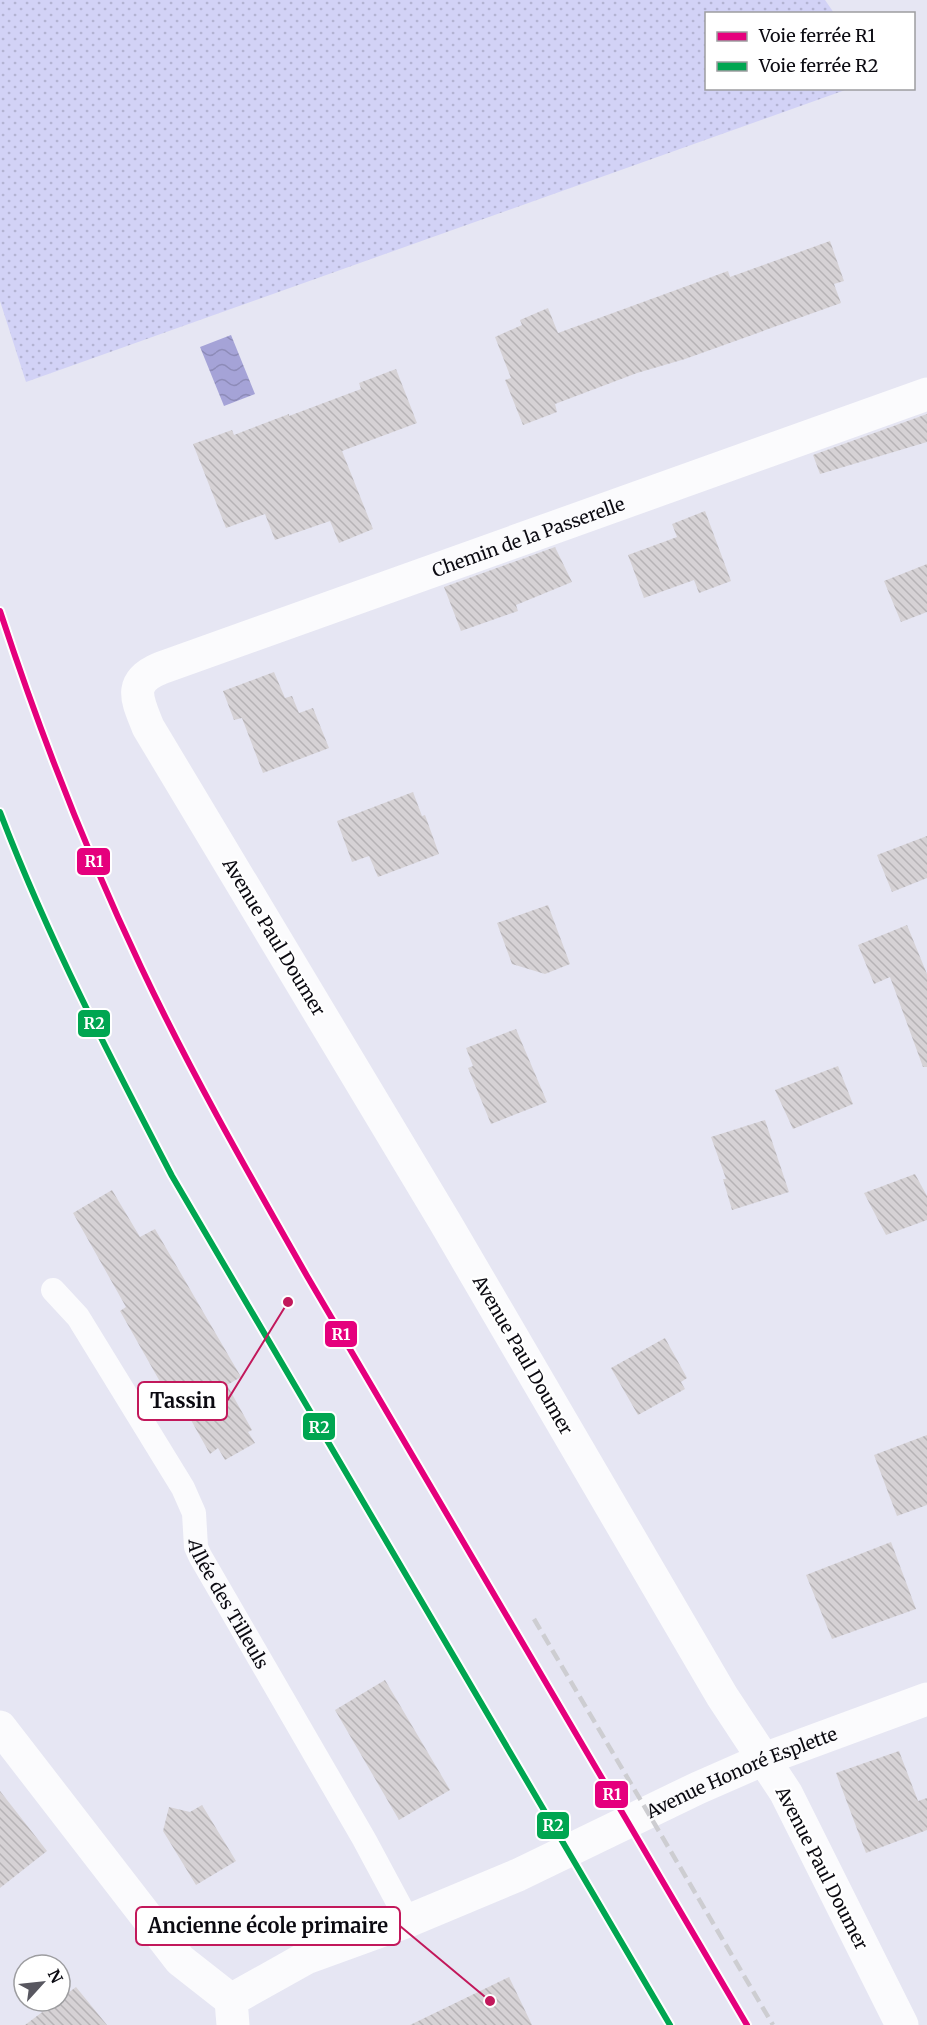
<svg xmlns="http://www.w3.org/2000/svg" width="927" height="2025" font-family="Merriweather,serif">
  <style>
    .grass { fill: url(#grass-dots) }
    .water { fill: url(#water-waves) }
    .building { fill: url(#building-back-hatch) }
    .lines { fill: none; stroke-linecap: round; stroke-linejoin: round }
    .service { stroke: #fbfbfd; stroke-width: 24 }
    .minor { stroke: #fbfbfd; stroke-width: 33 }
    .tertiary { stroke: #fbfbfd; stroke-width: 33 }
    .rail { stroke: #cdcdd1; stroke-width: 4.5; stroke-dasharray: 12 6; stroke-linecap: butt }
    .rail-1-casing { stroke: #fff; stroke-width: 10 }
    .rail-2-casing { stroke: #fff; stroke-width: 10 }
    .rail-1 { stroke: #e5007d; stroke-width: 6 }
    .rail-2 { stroke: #00a651; stroke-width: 6 }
    .labels { text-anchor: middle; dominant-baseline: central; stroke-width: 4.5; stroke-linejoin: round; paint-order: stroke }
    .street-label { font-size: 18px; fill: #0b0a11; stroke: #fff }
    .leader { fill: none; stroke: #c2185b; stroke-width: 2 }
    .callout-dot { fill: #c2185b; stroke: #fff; stroke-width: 2 }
    .callout { fill: #fff; stroke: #c2185b; stroke-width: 2 }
    .callout-label { font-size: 20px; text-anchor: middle; font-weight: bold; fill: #0b0a11 }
    .line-badge { stroke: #fff; stroke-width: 2 }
    .badge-label { font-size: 16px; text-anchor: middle; font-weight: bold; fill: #fff }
  </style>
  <defs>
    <pattern id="grass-dots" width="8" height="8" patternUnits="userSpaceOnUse" patternTransform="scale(1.5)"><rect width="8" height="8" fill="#d2d2f6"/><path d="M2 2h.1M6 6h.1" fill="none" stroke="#b3b3d2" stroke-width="1.8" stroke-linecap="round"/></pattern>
    <pattern id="water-waves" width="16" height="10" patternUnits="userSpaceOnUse" patternTransform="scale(1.5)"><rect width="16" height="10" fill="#a5a3d7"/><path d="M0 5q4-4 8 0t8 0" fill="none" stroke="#8d8bb8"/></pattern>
    <pattern id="building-back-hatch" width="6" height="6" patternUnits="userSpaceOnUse" patternTransform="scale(1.5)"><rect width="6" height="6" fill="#d6d2d5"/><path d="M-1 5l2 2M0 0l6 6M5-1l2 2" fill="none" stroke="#b6b3b6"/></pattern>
  </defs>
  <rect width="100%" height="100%" fill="#e6e6f3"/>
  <path class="grass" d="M0,0h825l9,13 -128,1v74l142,1 -822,293 -26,-81z"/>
  <path class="water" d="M231,335l24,59 -31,12 -24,-59z"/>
  <g class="building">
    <path d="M830,241l14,40 -10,3 7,19 -156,56 -48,14 -82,31 2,8 -34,13 -18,-45 6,-2 -16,-41 27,-12 -2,-5 28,-12 10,25 170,-62 2,6z"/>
    <path d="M396,369l21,54 -75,28 31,78 -34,14 -9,-22 -55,19 -10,-26 -39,14 -33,-84 39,-14 2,5 55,-21v2l72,-27 -2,-6z"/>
    <path d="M927,414v28l-107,32 -7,-19z"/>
    <path d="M705,511l26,70 -32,12 -5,-13 -50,18 -16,-43 49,-18 -5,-13z"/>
    <path d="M555,547l17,35 -56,23 2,6 -57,20 -17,-44z"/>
    <path d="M927,564v48l-26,10 -17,-41z"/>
    <path d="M274,672l11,26 7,-2 7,17 14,-5 16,40 -66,25 -21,-55 -8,2 -11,-29z"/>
    <path d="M413,792l9,24 3,-1 14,39 -61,23 -9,-21 -17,6 -15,-41z"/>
    <path d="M927,836v42l-35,14 -15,-37z"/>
    <path d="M548,905l22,59 -25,10 -33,-10 -15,-41z"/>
    <path d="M907,925l20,49v93h-4l-33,-90 -16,7 -16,-39z"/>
    <path d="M516,1029l31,73 -56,22 -23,-56 5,-2 -7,-18z"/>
    <path d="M838,1066l15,38 -60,25 -18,-39z"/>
    <path d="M765,1120l24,72 -57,18 -9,-31h3l-15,-42z"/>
    <path d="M915,1174l12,22v24l-41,15 -22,-42z"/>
    <path d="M112,1190l28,47 15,-8 86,148 -14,8 25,45 -4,2 7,11 -30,17 -7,-12 -8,6 -23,-41 -7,4 -60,-106 6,-4 -53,-94z"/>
    <path d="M665,1338l22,40 -6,4 4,7 -47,26 -27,-47z"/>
    <path d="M927,1435v70l-30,11 -23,-61z"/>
    <path d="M891,1542l25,67 -84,30 -26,-64z"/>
    <path d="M385,1680l65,110 -51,30 -64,-110z"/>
    <path d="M899,1751l19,50 9,-3v32l-61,23 -30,-80z"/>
    <path d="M0,1791l47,60 -47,37z"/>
    <path d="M202,1805l34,56 -40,24 -33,-54 6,-24 21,5z"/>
    <path d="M509,1977l23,48h-122z"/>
    <path d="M76,1987l31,38h-82l32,-24h3v-2z"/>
  </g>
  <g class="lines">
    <path class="service" id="s1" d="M53,1290l25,27 105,171 11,25 2,34 4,9 164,283 44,82"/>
    <g class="minor">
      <path d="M0,1727l180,233 51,40"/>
      <path id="s2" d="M902,2025l-116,-232 -64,-97 -277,-474 -297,-495c-11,-28 -21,-45 13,-59l766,-274"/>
    </g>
    <path class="tertiary" id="s3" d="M233,2025l-2,-25 75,-42 102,-37 110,-46 180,-87 66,-29 163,-60"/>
    <g class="rail">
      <path d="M307,1276l440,749"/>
      <path d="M534,1619l239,406"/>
    </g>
    <g class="rail-1-casing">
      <path id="rail-1" d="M0,611c40,122 86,240 141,356 50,106 108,207 166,309l440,749"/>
    </g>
    <g class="rail-2-casing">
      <path id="rail-2" d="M0,812c48,126 110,245 172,364l498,849"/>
    </g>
    <use href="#rail-1" class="rail-1"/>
    <use href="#rail-2" class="rail-2"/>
  </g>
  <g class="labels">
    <g class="street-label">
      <text stroke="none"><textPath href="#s2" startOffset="1964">Chemin de la Passerelle</textPath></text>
      <text transform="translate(274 937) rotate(59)">Avenue Paul Doumer</text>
      <text transform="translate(523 1355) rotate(60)">Avenue Paul Doumer</text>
      <text stroke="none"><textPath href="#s1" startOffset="364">Allée des Tilleuls</textPath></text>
      <text stroke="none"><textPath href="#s3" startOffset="585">Avenue Honoré Esplette</textPath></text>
      <text transform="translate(822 1868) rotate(63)">Avenue Paul Doumer</text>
    </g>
  </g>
  <path class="leader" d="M288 1302L227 1401M490 2001L400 1926"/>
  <g class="callout-dot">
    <circle cx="288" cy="1302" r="6"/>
    <circle cx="490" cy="2001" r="6"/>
  </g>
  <g class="callout">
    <rect x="138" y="1382" width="89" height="38" rx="6"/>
    <rect x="136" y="1907" width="264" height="38" rx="6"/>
  </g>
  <g class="callout-label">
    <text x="183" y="1408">Tassin</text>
    <text x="268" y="1933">Ancienne école primaire</text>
  </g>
  <g class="line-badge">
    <rect x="76" y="847" width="35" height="29" rx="6" fill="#e5007d"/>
    <rect x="77" y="1009" width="34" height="29" rx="6" fill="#00a651"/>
    <rect x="324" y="1320" width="34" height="28" rx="6" fill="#e5007d"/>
    <rect x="302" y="1412" width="34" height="29" rx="6" fill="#00a651"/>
    <rect x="594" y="1780" width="35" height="29" rx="6" fill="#e5007d"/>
    <rect x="536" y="1811" width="34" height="29" rx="6" fill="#00a651"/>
  </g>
  <g class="badge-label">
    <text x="94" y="867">R1</text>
    <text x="94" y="1029">R2</text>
    <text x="341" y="1340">R1</text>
    <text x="319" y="1433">R2</text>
    <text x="612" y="1800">R1</text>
    <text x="553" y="1831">R2</text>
  </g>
  <rect x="705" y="12" width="210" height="78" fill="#ffffff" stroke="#9d9da0" stroke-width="1.5"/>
  <rect x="717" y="32" width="30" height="9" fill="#e5007d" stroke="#9d9da0" stroke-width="1.5"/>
  <text x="759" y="42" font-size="18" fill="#0b0a11">Voie ferrée R1</text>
  <rect x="717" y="62" width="30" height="9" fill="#00a651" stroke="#9d9da0" stroke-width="1.5"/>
  <text x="759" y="72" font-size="18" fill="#0b0a11">Voie ferrée R2</text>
  <g transform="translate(42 1983) rotate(63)"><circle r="28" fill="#ffffff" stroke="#9d9da0" stroke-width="1.5"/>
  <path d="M0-4.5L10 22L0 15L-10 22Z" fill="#585760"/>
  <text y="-9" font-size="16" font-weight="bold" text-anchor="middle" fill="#0b0a11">N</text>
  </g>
</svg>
